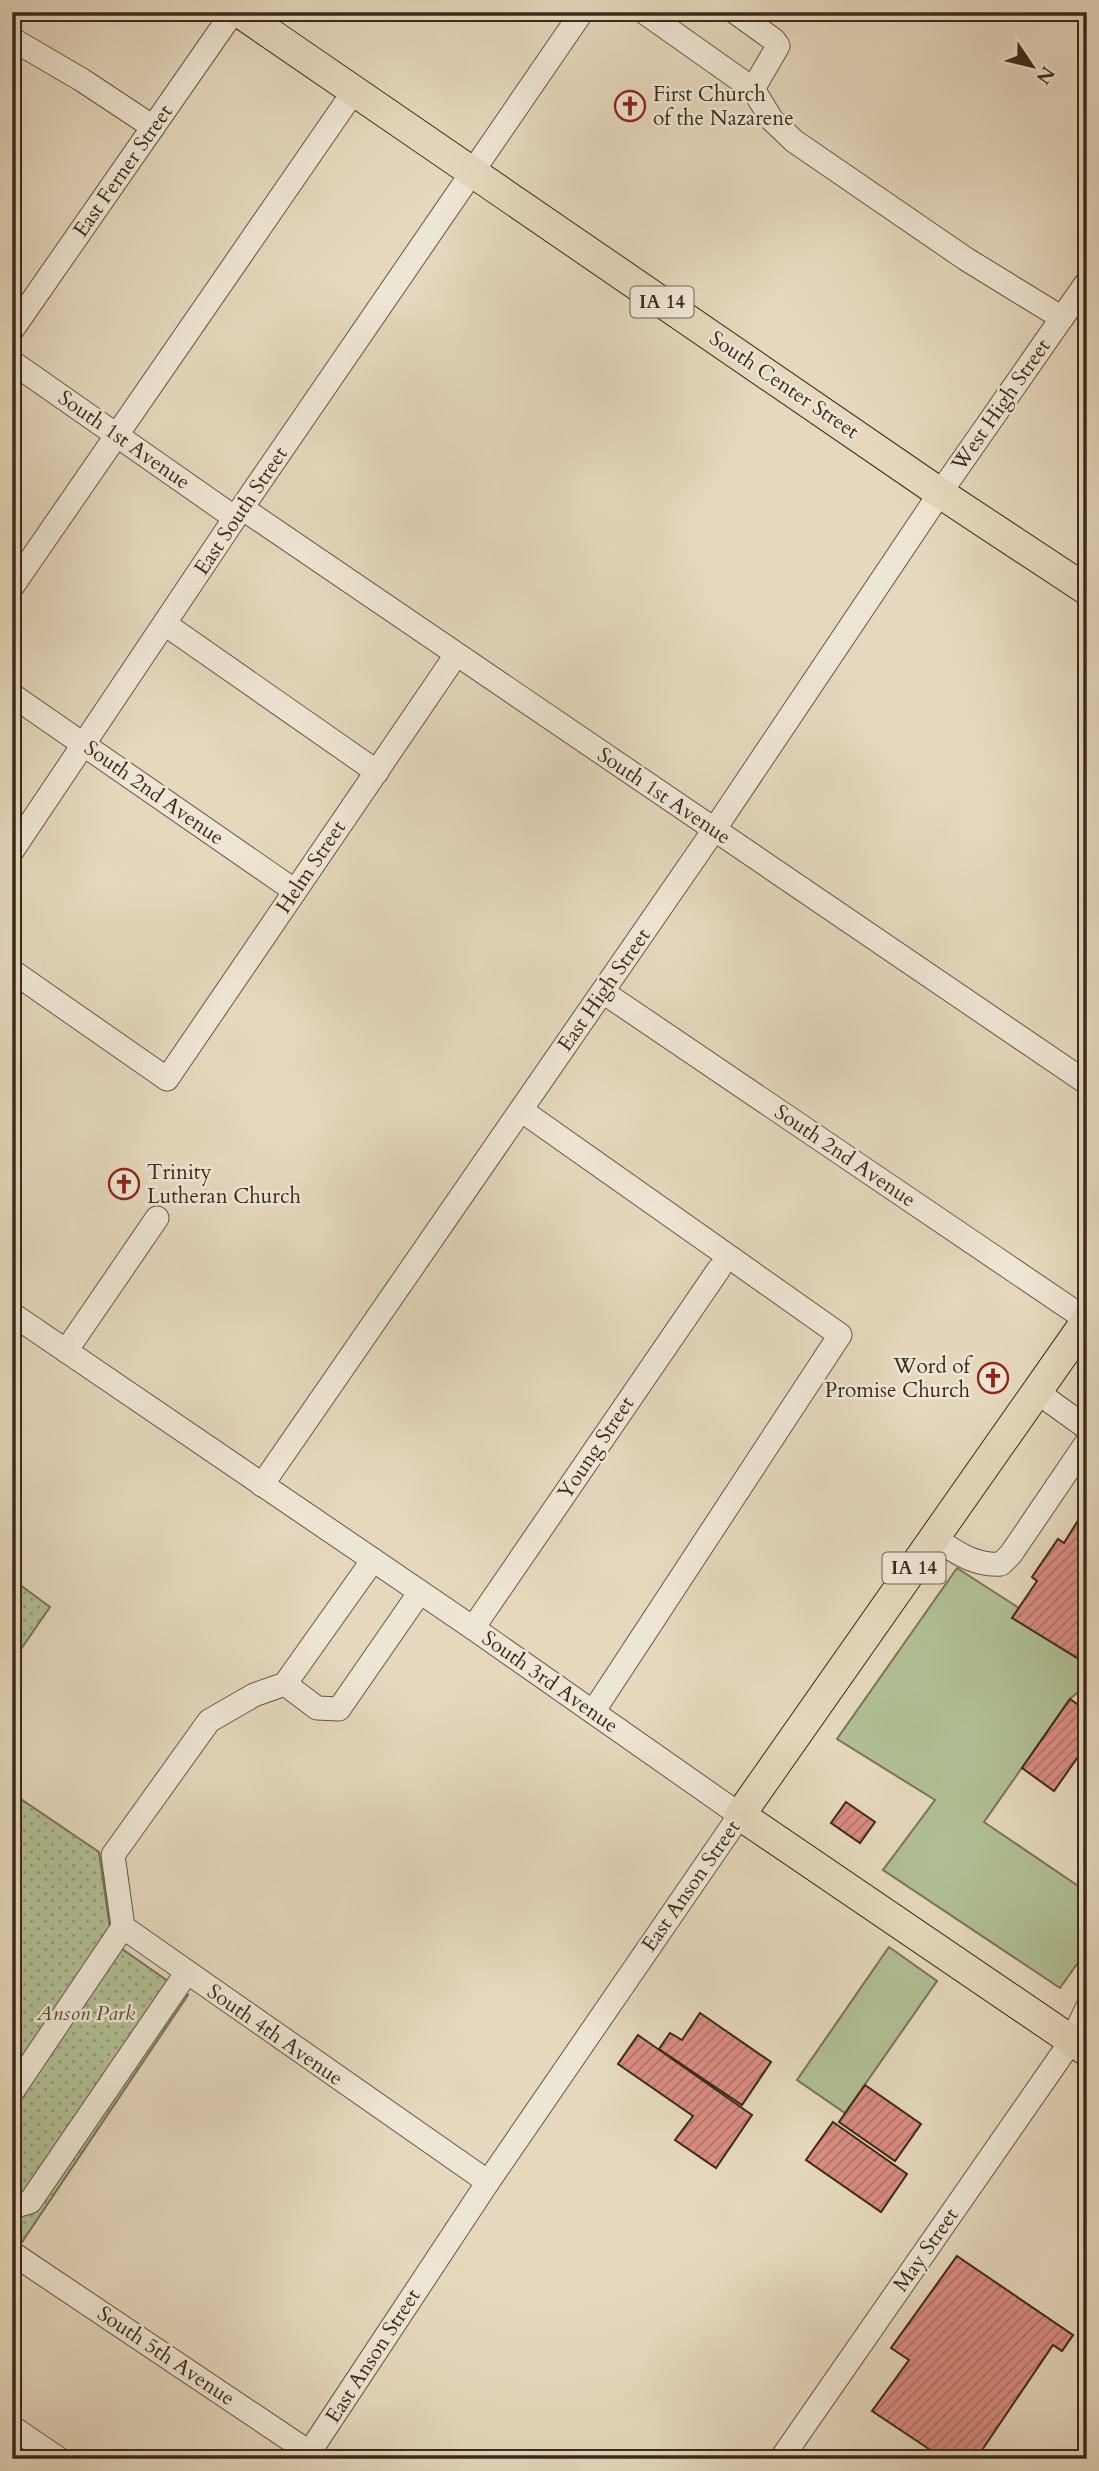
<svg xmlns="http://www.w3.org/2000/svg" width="1099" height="2471" font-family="Cardo,serif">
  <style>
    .grass { fill: #b1bf94; stroke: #767458; stroke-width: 2 }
    .park { fill: url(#park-dots); stroke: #767458; stroke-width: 2 }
    .building { fill: url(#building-hatch); stroke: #3b2a1b; stroke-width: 2 }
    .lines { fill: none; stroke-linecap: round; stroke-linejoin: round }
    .minor-casing { stroke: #665644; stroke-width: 25 }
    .major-casing { stroke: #3b2a1b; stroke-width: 32 }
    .minor { stroke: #eee6d4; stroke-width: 23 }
    .major { stroke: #e5d8bd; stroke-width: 30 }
    .labels { text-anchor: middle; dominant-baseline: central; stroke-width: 5; stroke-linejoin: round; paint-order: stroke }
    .shield { fill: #eee6d4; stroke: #716252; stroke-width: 2 }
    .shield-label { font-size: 19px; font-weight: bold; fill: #3b2a1b }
    .poi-label { font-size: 21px; fill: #3b2a1b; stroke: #eee6d4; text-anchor: start }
    .street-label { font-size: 21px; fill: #3b2a1b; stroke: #eee6d4 }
    .park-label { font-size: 21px; font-style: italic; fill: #584f39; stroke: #eee6d4 }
  </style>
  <defs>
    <pattern id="park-dots" width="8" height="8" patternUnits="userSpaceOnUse" patternTransform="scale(1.75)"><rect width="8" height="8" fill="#b1bf94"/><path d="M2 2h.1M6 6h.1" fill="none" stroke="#919b78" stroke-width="1.8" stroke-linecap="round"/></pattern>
    <pattern id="building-hatch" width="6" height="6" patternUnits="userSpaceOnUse" patternTransform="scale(1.75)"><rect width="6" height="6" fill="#da8d82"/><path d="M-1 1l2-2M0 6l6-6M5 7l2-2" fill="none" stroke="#b2736a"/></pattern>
  </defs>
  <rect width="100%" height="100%" fill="#e5d8bd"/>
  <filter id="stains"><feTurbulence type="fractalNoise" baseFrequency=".00286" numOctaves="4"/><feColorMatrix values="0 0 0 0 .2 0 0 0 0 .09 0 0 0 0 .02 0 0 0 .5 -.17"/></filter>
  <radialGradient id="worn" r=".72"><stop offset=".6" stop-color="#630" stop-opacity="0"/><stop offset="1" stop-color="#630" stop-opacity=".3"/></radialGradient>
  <g class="grass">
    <path d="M957,1568l62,40 -6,10 70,44 4,-4v40l-9,-6 -8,7 -86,123 103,70v58l-27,38 -177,-118 52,-70 -98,-61z"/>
    <path d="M889,1947l48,34 -92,132 -48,-33z"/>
  </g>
  <g class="park">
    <path d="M12,1579l38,28 -38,55z"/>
    <path d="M12,1793l87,59 13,90 76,53 -174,259z"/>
  </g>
  <g class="building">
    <path d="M1082,1514l5,3v140l-3,5 -72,-44 25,-37 -5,-4 26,-38 6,4z"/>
    <path d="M1070,1699l17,12v33l-33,47 -32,-23z"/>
    <path d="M846,1802l29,20 -15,21 -29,-20z"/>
    <path d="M700,2013l71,49 -29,43 -83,-56 11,-16 12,7z"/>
    <path d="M638,2035l114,80 -36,53 -41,-28 18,-24 -75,-52z"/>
    <path d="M865,2085l56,39 -26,37 -56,-39z"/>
    <path d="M833,2122l74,52 -26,38 -75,-52z"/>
    <path d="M957,2256l116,79 -11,16 -9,-6 -77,114h-32l-72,-48 37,-51 -18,-12z"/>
  </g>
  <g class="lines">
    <g class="minor-casing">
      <g id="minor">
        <path d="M644,12l109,77 19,31 22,21 172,118 96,59"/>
        <path d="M735,12l39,28 4,6 -25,43"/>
        <path d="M12,39l70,41 71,47"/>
        <path d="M12,330l221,-318"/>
        <path d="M12,362l223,156"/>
        <path d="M242,508l845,575"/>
        <path d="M12,587l342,-496"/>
        <path d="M165,624l212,148"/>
        <path d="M12,695l283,196"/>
        <path d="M12,851l223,-333 347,-506"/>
        <path d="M12,971l155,108 289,-424"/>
        <path d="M603,992l484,328"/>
        <path d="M521,1110l319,225 -247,377"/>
        <path d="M12,1314l461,314 267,187 -252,367 -183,277"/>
        <path d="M66,1351l91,-133"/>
        <path d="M1037,1392l50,36"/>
        <path d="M262,1485l452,-655 226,-337 147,-211"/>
        <path d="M934,1538c22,14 40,28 67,26l10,-10 76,-112"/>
        <path d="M373,1560l-88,124 -31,11 -45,26 -96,134 10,72 365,255"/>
        <path d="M473,1628l246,-359"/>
        <path d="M285,1684l32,24 22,1 81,-117"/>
        <path d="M12,2092l111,-165"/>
        <path d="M12,2207l18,-5 157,-230"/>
        <path d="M12,2253l307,206"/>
        <path d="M12,2427l47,32"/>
        <path d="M781,2459l291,-419 15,-32"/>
      </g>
    </g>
    <g class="major-casing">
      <g id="major">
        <path d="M239,12l701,481 147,97"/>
        <path d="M1087,1320l-347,495 347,236"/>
      </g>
    </g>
    <use href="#minor" class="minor"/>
    <use href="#major" class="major"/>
  </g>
  <defs>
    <g id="church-ring" transform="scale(1.575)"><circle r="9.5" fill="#eee6d4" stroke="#8f2418" stroke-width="1.5"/><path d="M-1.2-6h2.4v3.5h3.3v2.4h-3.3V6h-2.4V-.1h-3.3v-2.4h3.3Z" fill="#8f2418"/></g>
  </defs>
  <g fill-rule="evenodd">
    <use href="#church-ring" x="630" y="106"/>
    <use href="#church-ring" x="124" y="1184"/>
    <use href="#church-ring" x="993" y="1378"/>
  </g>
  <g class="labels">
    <g class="shield">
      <rect x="630.5" y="286.5" width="63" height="31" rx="5"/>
      <rect x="882.5" y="1552.5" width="63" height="31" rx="5"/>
    </g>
    <g class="shield-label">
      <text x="662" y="302">IA 14</text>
      <text x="914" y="1568">IA 14</text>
    </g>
    <g class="poi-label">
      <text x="653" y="94">First Church<tspan x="653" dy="24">of the Nazarene</tspan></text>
      <text x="147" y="1172">Trinity<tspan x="147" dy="24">Lutheran Church</tspan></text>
      <text x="970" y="1366" text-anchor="end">Word of<tspan x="970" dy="24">Promise Church</tspan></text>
    </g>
    <g class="street-label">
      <text transform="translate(123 171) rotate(-55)">East Ferner Street</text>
      <text transform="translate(784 385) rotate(34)">South Center Street</text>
      <text transform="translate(1001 405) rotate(-55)">West High Street</text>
      <text transform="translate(124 440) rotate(35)">South 1st Avenue</text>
      <text transform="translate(241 511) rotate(-56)">East South Street</text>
      <text transform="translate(154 793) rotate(35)">South 2nd Avenue</text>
      <text transform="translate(664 796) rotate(34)">South 1st Avenue</text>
      <text transform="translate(311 867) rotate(-56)">Helm Street</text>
      <text transform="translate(604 990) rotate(-55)">East High Street</text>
      <text transform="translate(845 1156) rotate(34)">South 2nd Avenue</text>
      <text transform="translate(596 1448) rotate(-56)">Young Street</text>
      <text transform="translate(550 1682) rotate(35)">South 3rd Avenue</text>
      <text transform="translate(691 1886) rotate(-55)">East Anson Street</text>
      <text transform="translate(275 2035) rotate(35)">South 4th Avenue</text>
      <text transform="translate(926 2250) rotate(-55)">May Street</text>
      <text transform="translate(166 2356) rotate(34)">South 5th Avenue</text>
      <text transform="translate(373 2356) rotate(-57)">East Anson Street</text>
    </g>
    <g class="park-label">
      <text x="86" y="2013">Anson Park</text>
    </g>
  </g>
  <rect width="1099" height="2471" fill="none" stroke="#e5d8bd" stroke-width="42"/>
  <rect x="14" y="14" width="1071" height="2443" fill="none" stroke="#3b2a1b" stroke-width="3.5"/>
  <rect x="21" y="21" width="1057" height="2429" fill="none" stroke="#3b2a1b" stroke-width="2"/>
  <g transform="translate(1032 66) rotate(125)" stroke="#eee6d4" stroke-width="5" paint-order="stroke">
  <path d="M0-5L12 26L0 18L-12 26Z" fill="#3b2a1b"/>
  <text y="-10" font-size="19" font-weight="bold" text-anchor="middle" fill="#3b2a1b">N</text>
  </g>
  <rect width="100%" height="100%" filter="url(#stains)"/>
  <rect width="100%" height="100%" fill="url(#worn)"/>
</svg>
